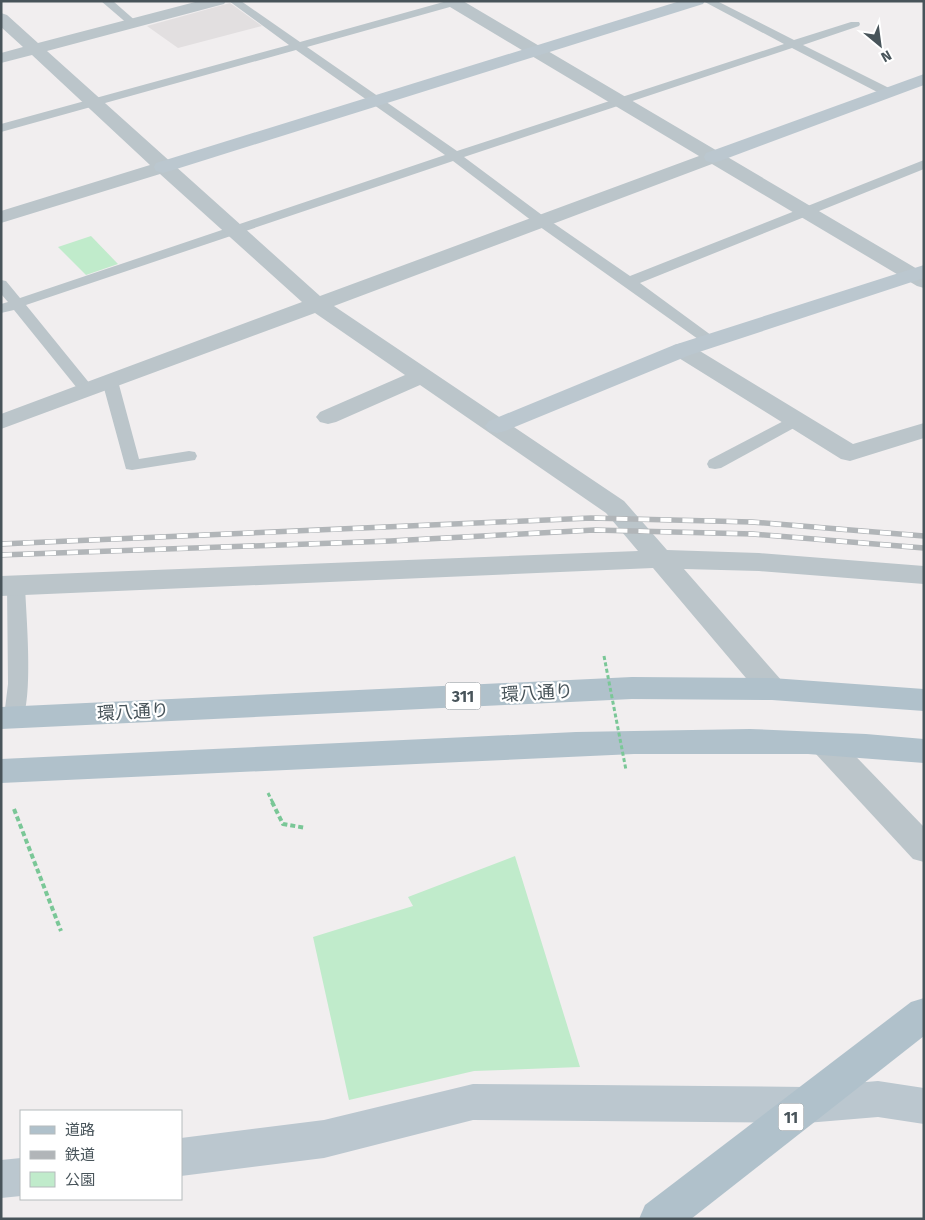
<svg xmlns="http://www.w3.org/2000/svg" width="925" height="1220" font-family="'Fira Sans','Noto Sans JP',sans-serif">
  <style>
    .education { fill: #e2dfe0 }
    .green { fill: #c0ebcb }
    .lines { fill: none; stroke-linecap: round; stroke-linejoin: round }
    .path-far1 { stroke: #7ac797; stroke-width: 3; stroke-dasharray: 4 2.5; stroke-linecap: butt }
    .path { stroke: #7ac797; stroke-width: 4; stroke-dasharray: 5 3; stroke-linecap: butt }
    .lane { fill: #bbc5ca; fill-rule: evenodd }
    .street { fill: #bbc5ca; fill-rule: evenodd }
    .secondary { fill: #bbc7cf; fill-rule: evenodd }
    .primary { fill: #b0c1cb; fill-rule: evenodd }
    .rail-casing { stroke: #b1b5b8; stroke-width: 5.5 }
    .rail { stroke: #fff; stroke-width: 4; stroke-dasharray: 11; stroke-linecap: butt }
    .path-bridge { stroke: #7ac797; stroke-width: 3; stroke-dasharray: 4 2.5; stroke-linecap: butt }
    .labels { text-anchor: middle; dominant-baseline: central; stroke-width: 4.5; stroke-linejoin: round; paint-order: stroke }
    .shield { fill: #fff; stroke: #7f878c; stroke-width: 1 }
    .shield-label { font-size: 16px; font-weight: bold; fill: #48545a }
    .street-label { font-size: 18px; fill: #48545a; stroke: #fff }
  </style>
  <rect width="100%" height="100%" fill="#f1eeef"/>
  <path class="education" d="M230,3l32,23 -84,22 -31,-22z"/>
  <g class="green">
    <path d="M91,236l27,28 -32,11 -28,-28z"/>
    <path d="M515,856l65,211 -106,4 -125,29 -36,-163 100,-31 -5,-9z"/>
  </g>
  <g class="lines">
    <path class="path-far1" d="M268,793l5,10"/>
    <g class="path">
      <path d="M272,802l11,22 23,4"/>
      <path d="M14,809l47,122"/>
    </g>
    <g class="lane">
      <path d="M101,1h12l25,22 -5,3 -4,-1z"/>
      <path d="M229,1h12l59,41 147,-41h10v4l-150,42 150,104 327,-107 -81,-43h14l77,39 57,-18h8l1,2 -1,2 -56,19 88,44 2,3 -2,3h-8l-91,-47 -328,109 82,61 84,58 294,-116v9l-284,114 75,55 3,3 -3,3h-10l-169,-120 -83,-63 -427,144 69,85 -2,3h-12l-67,-83 -13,3v-9l7,-2 -7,-8v-14l5,1 14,17 425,-143 -149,-105 -295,82v-8l288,-79z"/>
      <path d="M110,376l6,2 2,3 21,78 50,-8 6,1 2,4 -2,4 -63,10 -6,-1 -24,-88 2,-3z"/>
      <path d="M797,414l6,1 2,4 -2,4 -82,45 -6,1 -6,-1 -2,-4 2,-4z"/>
      <path d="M16,578l7,2 2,5c1,30 9,114 -4,138l-7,2 -7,-2 -3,-6 4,-33 -1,-99 2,-5z"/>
    </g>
    <g class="street">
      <path d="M199,1h27l-2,3 -177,47 273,245 379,-140 -254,-152 -2,-3h20l461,272v15l-7,-2 -205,-122 -378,142 290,195 43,49 92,3 165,13v18l-165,-13 -75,-2 98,112 5,8 -5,8 -10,3 -10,-3 -109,-129 -652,28v-20l637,-25 -32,-38 -186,-128 -84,37 -8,2 -8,-2 -4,-5 4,-5 85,-37 -90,-62 -314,116v-15l301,-112 -142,-128 -159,49v-12l149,-46 -118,-110 -31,8v-10l22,-6 -22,-20v-14l6,2 31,28z"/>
      <path d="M682,343l8,2 163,99 71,-21v15l-74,23 -9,-2 -167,-104 -3,-5 3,-5z"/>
      <path d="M826,733l11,4 87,90v35l-11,-3 -98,-106 -4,-8 4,-8z"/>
    </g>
    <g class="secondary">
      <path d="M680,1h25l-2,3 -533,167 -7,2 -7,-2 -2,-4 2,-4z"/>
      <path d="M924,74v11l-204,76 -7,2 -7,-2 -2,-4 2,-4z"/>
      <path d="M924,265v13l-234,77 -185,76 -8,2 -8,-2 -4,-5 4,-5 185,-76z"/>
      <path d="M878,1081l46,7v36l-46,-7 -72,6 -333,-3 -149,38 -143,18v-38l143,-18 149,-36 333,3z"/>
      <path d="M21,1158v38l-20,2v-38z"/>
    </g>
    <g class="primary">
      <path d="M632,677l140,1 152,11v22l-152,-11 -140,-1 -631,30v-22z"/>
      <path d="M750,729l116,5 58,5v24l-116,-9h-174l-633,29v-24l575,-27z"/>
      <path d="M924,998v38l-233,183h-52l6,-14 266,-203z"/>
    </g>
    <g class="rail-casing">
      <g id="rail">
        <path d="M1,544l590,-26 161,4 172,14"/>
        <path d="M1,555l389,-14 204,-11 159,4 171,14"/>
      </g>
    </g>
    <use href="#rail" class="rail"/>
    <path class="path-bridge" d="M604,656l22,114"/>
  </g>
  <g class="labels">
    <g class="shield">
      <rect x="445.5" y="682.5" width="35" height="27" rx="4"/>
      <rect x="778.5" y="1103.5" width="25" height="27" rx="4"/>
    </g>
    <g class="shield-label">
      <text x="463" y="696">311</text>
      <text x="791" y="1117">11</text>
    </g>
    <g class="street-label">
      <text transform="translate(537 693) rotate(-3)">環八通り</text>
      <text transform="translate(133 712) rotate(-3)">環八通り</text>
    </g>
  </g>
  <rect width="925" height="1220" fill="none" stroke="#48545a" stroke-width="5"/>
  <rect x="20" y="1110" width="162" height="90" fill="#ffffff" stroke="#b6bbbd"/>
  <rect x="30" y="1126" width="25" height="8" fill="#b0c1cb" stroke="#b6bbbd"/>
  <text x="65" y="1135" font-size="15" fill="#48545a">道路</text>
  <rect x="30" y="1151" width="25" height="8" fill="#b1b5b8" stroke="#b6bbbd"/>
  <text x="65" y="1160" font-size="15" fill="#48545a">鉄道</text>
  <rect x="30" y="1172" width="25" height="15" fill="#c0ebcb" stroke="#b6bbbd"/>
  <text x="65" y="1185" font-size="15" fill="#48545a">公園</text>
  <g transform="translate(880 45) rotate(151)" stroke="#ffffff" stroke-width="4" paint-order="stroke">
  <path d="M0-4L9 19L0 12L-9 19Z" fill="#48545a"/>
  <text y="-8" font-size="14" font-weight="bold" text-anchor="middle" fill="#48545a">N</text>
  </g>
</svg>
